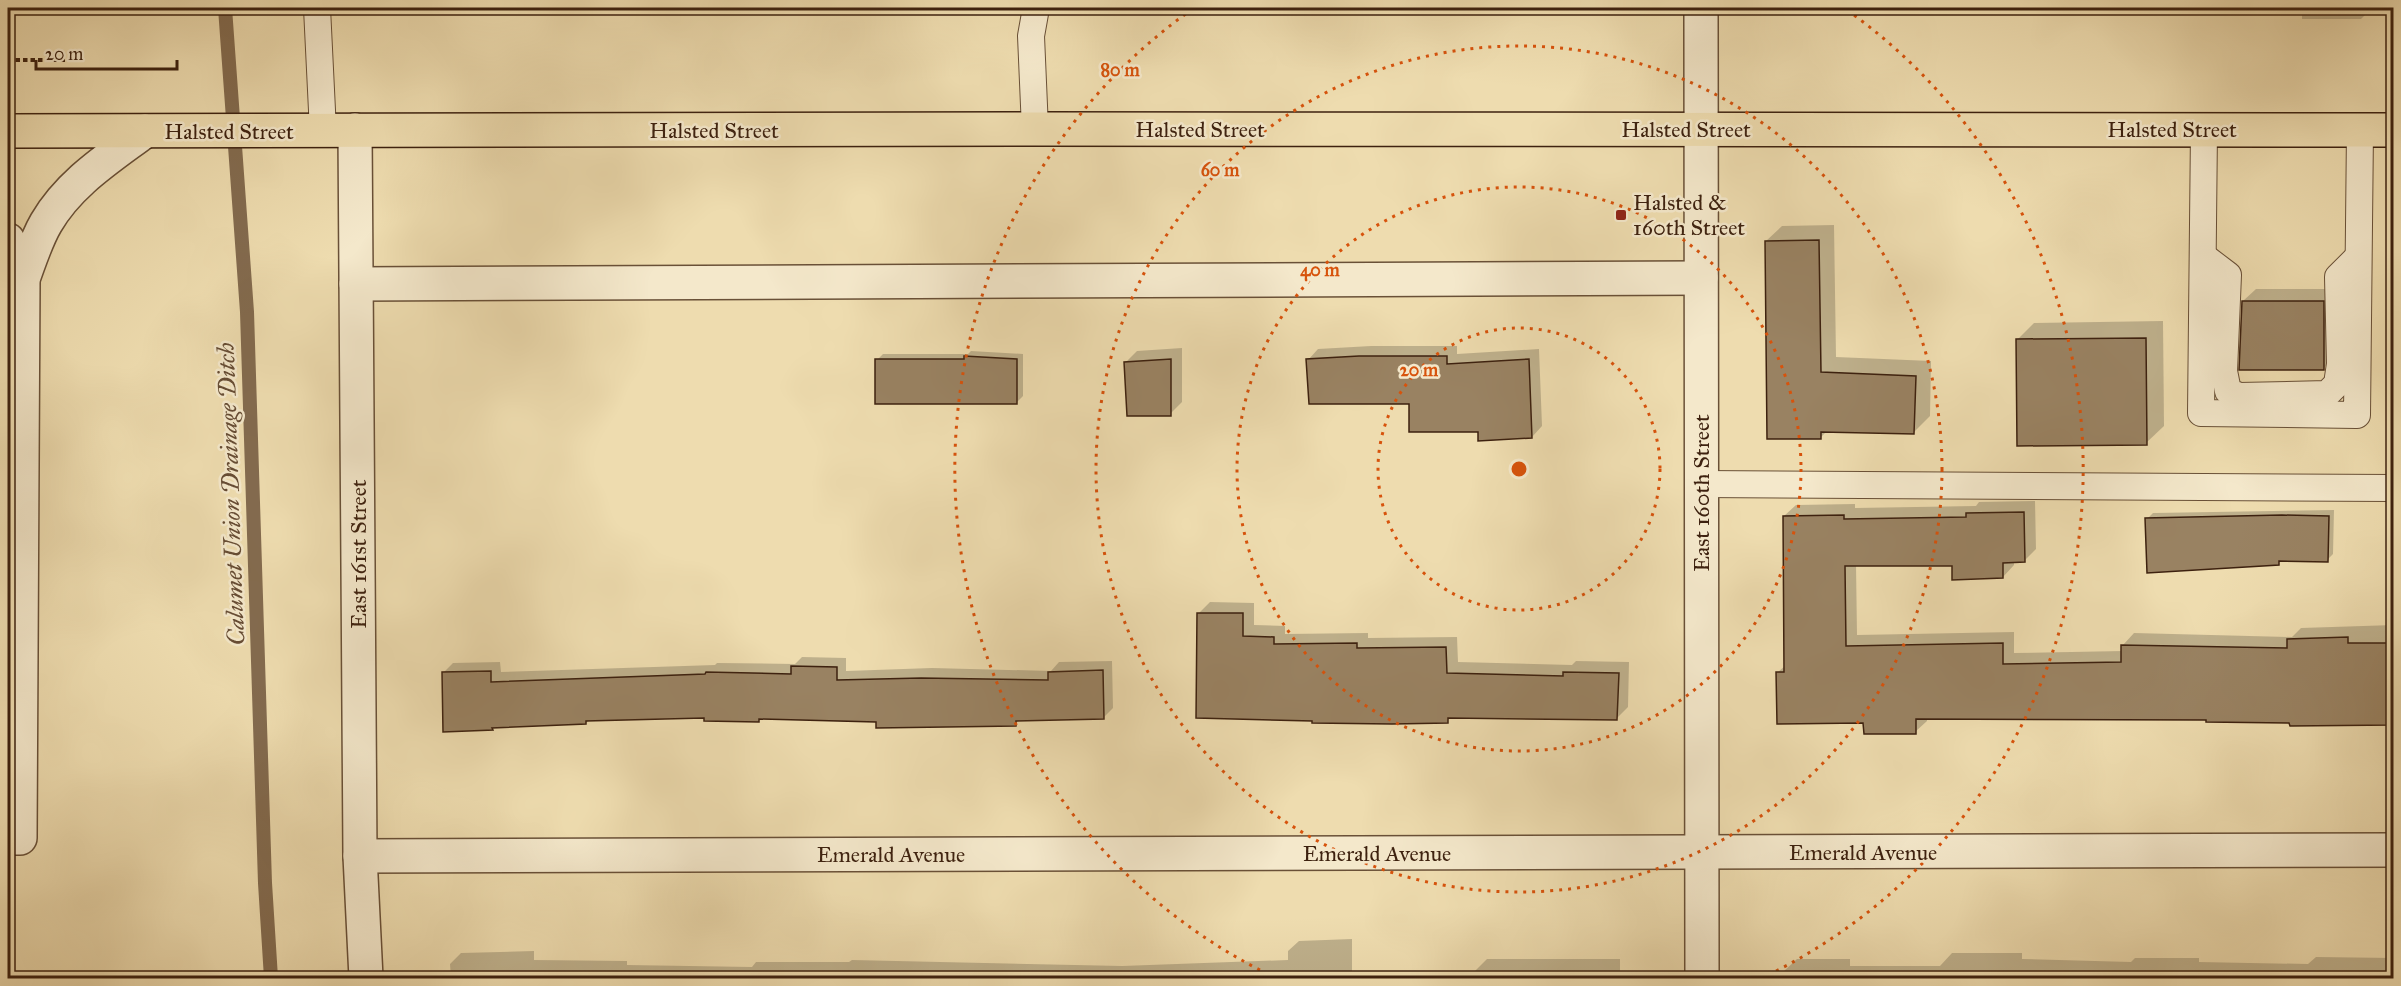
<svg xmlns="http://www.w3.org/2000/svg" width="2401" height="986" font-family="'IM FELL Great Primer',serif">
  <style>
    .shadow { fill: #0003 }
    .lines { fill: none; stroke-linecap: round; stroke-linejoin: round }
    .stream { stroke: #836b4f; stroke-width: 14 }
    .building { fill: #998262; stroke: #3d210f; stroke-width: 1.5 }
    .lane-casing { stroke: #695037; stroke-width: 28 }
    .street-casing { stroke: #695037; stroke-width: 36 }
    .primary-casing { stroke: #3d210f; stroke-width: 36 }
    .path { stroke: #3d210f; stroke-width: 4; stroke-dasharray: 4.5 3; stroke-linecap: butt }
    .lane { stroke: #f4e8cb; stroke-width: 26 }
    .street { stroke: #f4e8cb; stroke-width: 33 }
    .primary { stroke: #eedcaf; stroke-width: 33 }
    .ring { fill: none; stroke: #d7530c; stroke-width: 3; stroke-dasharray: 3 6 }
    .poi-dot { fill: #8f2418; stroke: #f4e8cb; stroke-width: 2 }
    .labels { text-anchor: middle; dominant-baseline: central; stroke-width: 5; stroke-linejoin: round; paint-order: stroke }
    .street-label { font-size: 22px; fill: #3d210f; stroke: #f4e8cb }
    .poi-label { font-size: 22px; fill: #3d210f; stroke: #f4e8cb; text-anchor: start }
    .water-label { font-size: 24px; font-style: italic; fill: #664c34; stroke: #f4e8cb }
    .centre { fill: #d7530c; stroke: #f4e8cb; stroke-width: 3 }
    .ring-label { font-size: 18px; text-anchor: middle; font-weight: bold; fill: #d7530c; stroke: #f4e8cb; stroke-width: 5; stroke-linejoin: round; paint-order: stroke }
  </style>
  <rect width="100%" height="100%" fill="#eedcaf"/>
  <filter id="stains"><feTurbulence type="fractalNoise" baseFrequency=".00333" numOctaves="4"/><feColorMatrix values="0 0 0 0 .2 0 0 0 0 .09 0 0 0 0 .02 0 0 0 .5 -.17"/></filter>
  <radialGradient id="worn" r=".72"><stop offset=".6" stop-color="#630" stop-opacity="0"/><stop offset="1" stop-color="#630" stop-opacity=".3"/></radialGradient>
  <g class="shadow">
    <path d="M1778,8h76l-76,1z"/>
    <path d="M2015,8h129l-2,2 -127,2z"/>
    <path d="M2302,8h70l-11,11h-59z"/>
    <path d="M1834,225l2,132 95,4 -1,55 -16,16 -86,-2 -7,7 -55,-196 16,-15z"/>
    <path d="M2256,289h79v67l-12,13 -80,-68z"/>
    <path d="M2163,321l1,105 -18,17 -129,-103 17,-17z"/>
    <path d="M1371,346h86v8l82,-5 3,77 -10,11 -53,-7 -171,-70 10,-11z"/>
    <path d="M1182,348v54l-12,12 -45,-51 12,-12z"/>
    <path d="M971,351l52,3v42l-6,6 -140,-42 6,-6h85z"/>
    <path d="M2035,501l1,48 -12,12h-10v4l-11,12 -50,-13h-97l1,71 157,-3v21l109,-2v-6l11,-12 158,4 9,-9 93,-3v99l-187,-6h-280v3l-12,11 -50,-11 -88,-48 9,-8 -2,-149 12,-11 59,-1v4l121,-2 3,-4z"/>
    <path d="M2334,510l-1,44 -6,6 -45,-1 -4,4 -131,-44 6,-6z"/>
    <path d="M1210,602l44,1v22l31,1v8l83,-1v5l89,-1 1,25 114,3 4,-4 53,1 -1,45 -12,12 -164,-3 -5,5 -134,1 -114,-109z"/>
    <path d="M802,657l44,1v13l86,-3 119,3 8,-9 53,-1 1,47 -10,10 -83,1 -5,5 -254,-6 -3,3 -52,-4 -117,3 -3,3 -91,3 -3,3 -49,-56 10,-10 47,-1 1,10 214,-7 2,-2 78,1z"/>
    <path d="M1352,939v39h-901l-1,-14 11,-11 73,-2v9l93,1v4l125,2 4,-5h93l3,-2 270,6 166,-6v-9l11,-10z"/>
    <path d="M1952,953h70v6l109,3 4,-4h64v4l109,2 8,-7 78,1v20h-610v-7l13,-12h53v7h90z"/>
    <path d="M1487,959h133v19h-145v-7z"/>
  </g>
  <g class="lines">
    <path class="stream" d="M225,8l22,304 18,571 6,95"/>
  </g>
  <g class="building">
    <path d="M1819,240l2,132 95,4 -2,58 -93,-2v7h-54l-2,-198z"/>
    <path d="M2242,301h82v69h-85z"/>
    <path d="M2146,338l1,107 -130,1 -1,-107z"/>
    <path d="M964,356l53,3v45h-142v-45h89z"/>
    <path d="M1359,356h88v8l82,-5 3,79 -54,3v-9h-69v-28h-100l-3,-45z"/>
    <path d="M1171,359v57h-44l-3,-54z"/>
    <path d="M2024,512l1,50 -22,1v15l-51,2v-14h-107l1,80 157,-3v21l118,-2v-17l166,3v-9l61,-2v6h46v82l-104,1 -1,-3 -83,-1v-2l-290,-1v15h-52l-1,-11 -86,1 -1,-52h8l-1,-156 61,-1v4l122,-2v-4z"/>
    <path d="M2282,515l47,1 -1,46 -49,-1v4l-132,8 -2,-55z"/>
    <path d="M1197,613h46v23l31,1v7l83,-1v5l89,-1 1,26 116,3v-4l56,1 -2,47 -169,-2v5l-56,1 -80,-1v-2l-116,-3z"/>
    <path d="M791,666l46,1v13l84,-2 127,2v-8l55,-2 1,49 -88,2v5l-140,2v-6l-117,-3v3l-55,-1v-3l-118,3v3l-94,4 1,2 -50,2 -1,-60 49,-1v11l214,-8 1,-2 85,2z"/>
  </g>
  <g class="lines">
    <g class="lane-casing">
      <g id="lane">
        <path d="M317,8l6,123"/>
        <path d="M1035,129l-4,-93 5,-28"/>
        <path d="M2204,130l-3,283 156,2 3,-285"/>
        <path d="M2203,256l25,19 -4,96 4,20 11,5 88,-2 10,-10 3,-20 -2,-87 20,-20"/>
        <path d="M1701,484l693,4"/>
      </g>
    </g>
    <g class="street-casing">
      <g id="street">
        <path d="M1701,8l1,970"/>
        <path d="M355,130l5,726 6,122"/>
        <path d="M8,240l15,39"/>
        <path d="M356,284l1345,-6"/>
        <path d="M8,838h12l3,-559c7,-19 13,-39 23,-56 23,-40 63,-65 99,-92"/>
        <path d="M360,856l2034,-6"/>
      </g>
    </g>
    <g class="primary-casing">
      <path id="primary" d="M8,131l1027,-2 1359,1"/>
    </g>
    <path class="path" d="M8,60h68"/>
    <use href="#lane" class="lane"/>
    <use href="#street" class="street"/>
    <use href="#primary" class="primary"/>
  </g>
  <g class="ring">
    <circle cx="1519" cy="469" r="141"/>
    <circle cx="1519" cy="469" r="282"/>
    <circle cx="1519" cy="469" r="423"/>
    <path d="M1276 978A564 564 0 0 1 1191 10M1847 10A564 564 0 0 1 1762 978"/>
  </g>
  <rect class="poi-dot" x="1615" y="209" width="12" height="12" rx="3"/>
  <g class="labels">
    <g class="street-label">
      <text x="1200" y="129">Halsted Street</text>
      <text x="1686" y="129">Halsted Street</text>
      <text x="2172" y="129">Halsted Street</text>
      <text x="714" y="130">Halsted Street</text>
      <text x="229" y="131">Halsted Street</text>
      <text transform="translate(1701 493) rotate(-90)">East 160th Street</text>
      <text transform="translate(358 554) rotate(-90)">East 161st Street</text>
      <text x="1863" y="852">Emerald Avenue</text>
      <text x="1377" y="853">Emerald Avenue</text>
      <text x="891" y="854">Emerald Avenue</text>
    </g>
    <g class="poi-label">
      <text x="1633" y="202">Halsted &amp;<tspan x="1633" dy="25">160th Street</tspan></text>
    </g>
    <g class="water-label">
      <text transform="translate(231 494) rotate(-92)">Calumet Union Drainage Ditch</text>
    </g>
  </g>
  <circle cx="1519" cy="469" r="9" class="centre"/>
  <g class="ring-label">
    <text x="1120" y="76">80 m</text>
    <text x="1220" y="176">60 m</text>
    <text x="1320" y="276">40 m</text>
    <text x="1419" y="376">20 m</text>
  </g>
  <rect width="2401" height="986" fill="none" stroke="#eedcaf" stroke-width="30"/>
  <rect x="9" y="9" width="2383" height="968" fill="none" stroke="#3d210f" stroke-width="3"/>
  <rect x="15" y="15" width="2371" height="956" fill="none" stroke="#3d210f" stroke-width="1.5"/>
  <path d="M36 60v9h141v-9" fill="none" stroke="#3d210f" stroke-width="3"/>
  <text x="45" y="60" font-size="18" fill="#3d210f" stroke="#f4e8cb" stroke-width="4.5" paint-order="stroke">20 m</text>
  <rect width="100%" height="100%" filter="url(#stains)"/>
  <rect width="100%" height="100%" fill="url(#worn)"/>
</svg>
